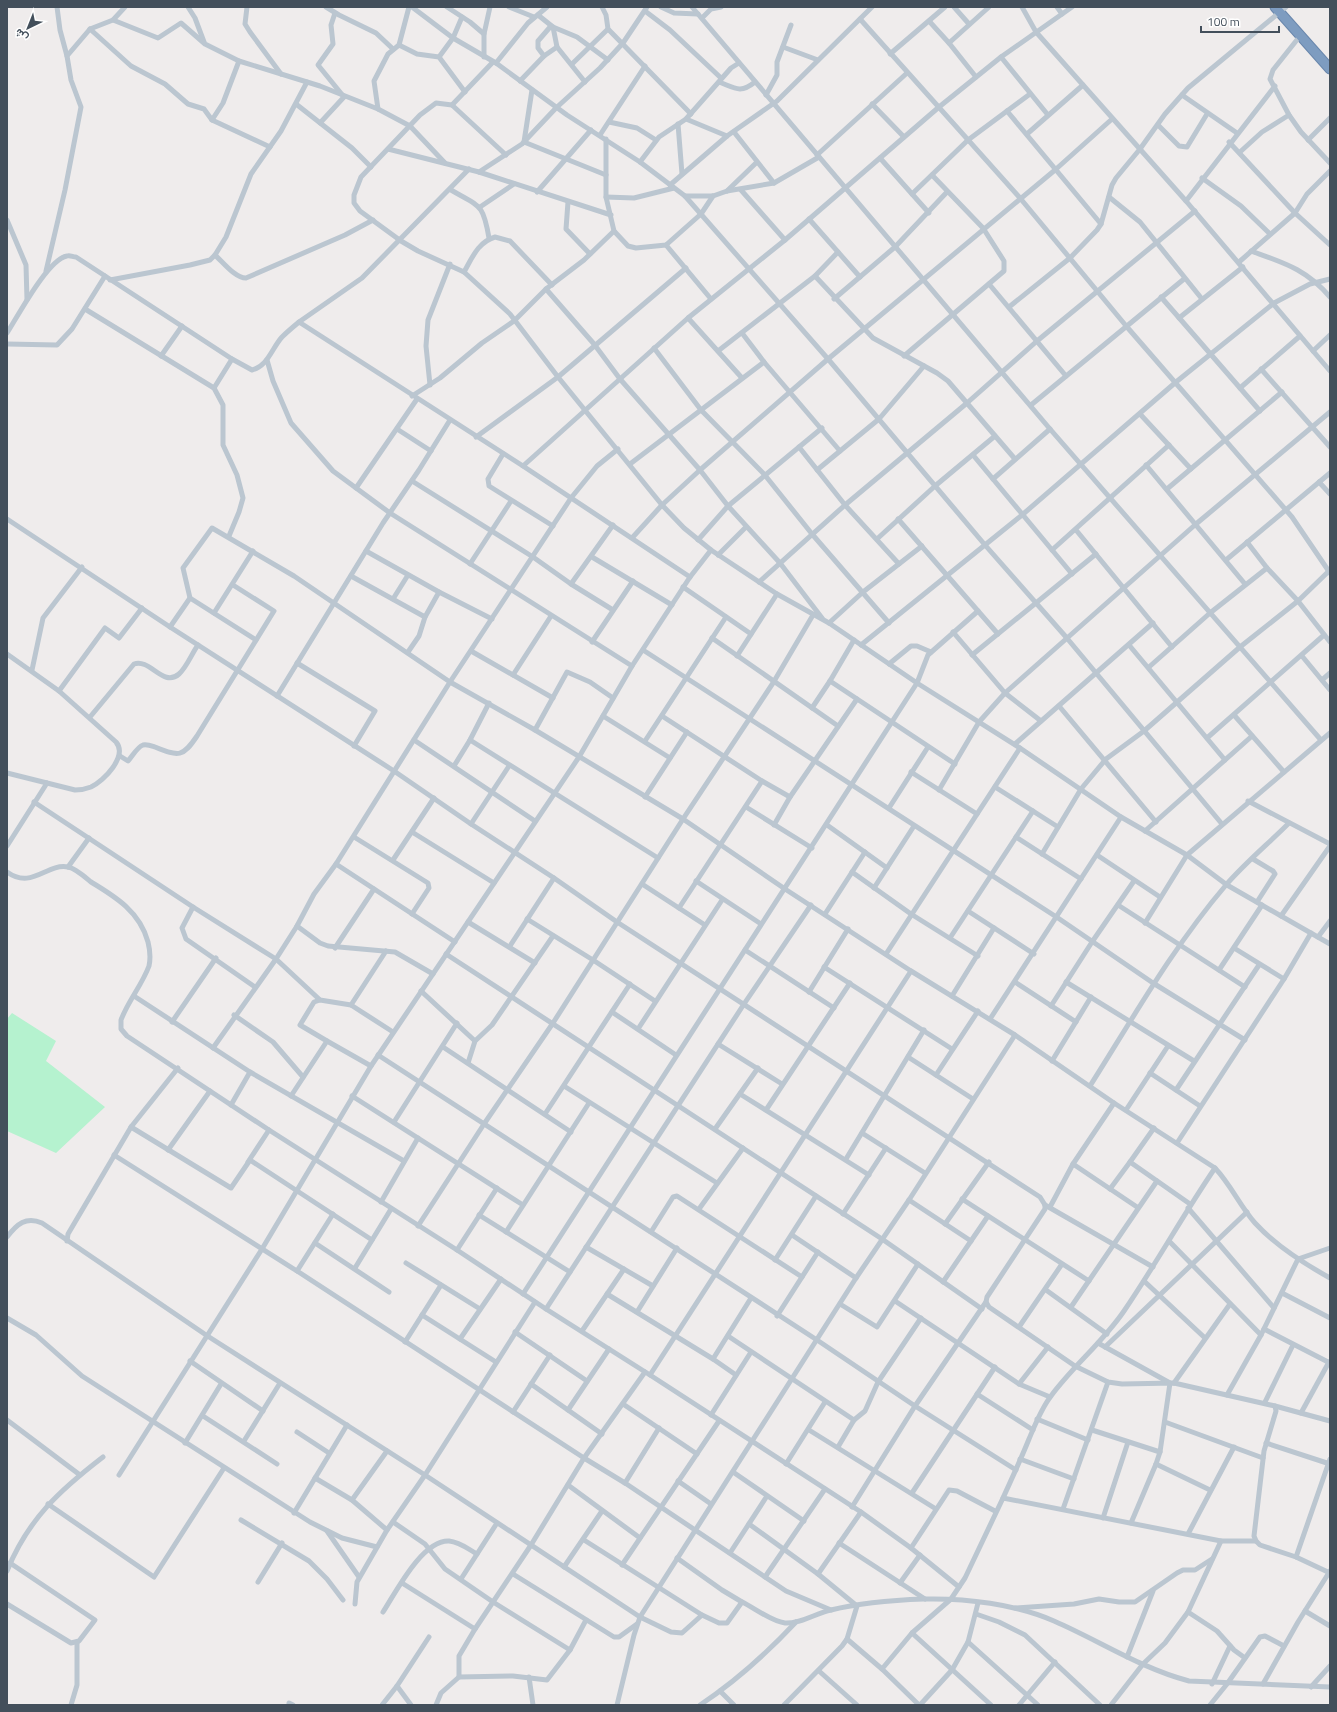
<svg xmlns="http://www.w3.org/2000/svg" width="1337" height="1712" font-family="'Titillium Web',Vazirmatn,sans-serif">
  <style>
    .green { fill: #b5f2cf }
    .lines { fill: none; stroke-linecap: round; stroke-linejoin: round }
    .highway-casing { stroke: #6a87ac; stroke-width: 11 }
    .street { stroke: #bbc6d0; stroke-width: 5 }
    .highway { stroke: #7e9cc0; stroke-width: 9 }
  </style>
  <rect width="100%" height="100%" fill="#efecec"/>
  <path class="green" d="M12,1013l44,28 -10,20 59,46 -49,46 -49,-22v-112z"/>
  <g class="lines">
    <g class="highway-casing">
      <path id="highway" d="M1275,7l55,62"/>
    </g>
    <g class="street">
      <path d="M57,7l3,23 7,26"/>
      <path d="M188,7l7,11 9,24"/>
      <path d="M247,7l-2,17 5,8 31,42"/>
      <path d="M326,7l13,8 37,18 17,16"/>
      <path d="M409,7l-10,38 -11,9 -14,27 4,28 32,17 35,37"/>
      <path d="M412,7l41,31 43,25 71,52 73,47 45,34 143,163 157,186 81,92 156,187"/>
      <path d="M447,7l23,15 14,12"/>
      <path d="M509,7l25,10"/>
      <path d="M602,7l4,8 2,14 83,85"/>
      <path d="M661,7l13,6 24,1"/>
      <path d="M692,7l358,422 271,311"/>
      <path d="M954,7l15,17"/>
      <path d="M1022,7l14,25 150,169 144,170"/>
      <path d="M1057,7l5,7"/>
      <path d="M645,11l25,19 51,48"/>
      <path d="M538,15l15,12 24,10 31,23"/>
      <path d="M702,18l9,-9 10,-2"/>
      <path d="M860,19l160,179 107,129 165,190 38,56"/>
      <path d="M113,20l45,18 23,-15 24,21 34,17 81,25 58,23"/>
      <path d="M929,21l20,22 27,34"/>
      <path d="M553,27l4,20 28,35"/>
      <path d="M90,29l41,37 34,18 23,20 16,5 8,11 58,27"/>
      <path d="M1300,36l-27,34 -3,9 19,36 12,17 29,31"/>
      <path d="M949,43l40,-36"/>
      <path d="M399,45l18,9 22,3 26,35"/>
      <path d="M783,47l35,13"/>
      <path d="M890,54l55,-47"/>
      <path d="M544,56l-6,-8v-7l13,-15"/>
      <path d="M439,57l14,-19 9,-21"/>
      <path d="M484,57v-23l6,-27"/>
      <path d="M1001,57l47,58"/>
      <path d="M496,63l32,-40 19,-16"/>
      <path d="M572,64l36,-35"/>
      <path d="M520,81l24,-25 13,-9"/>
      <path d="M719,82c16,6 21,12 36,0"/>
      <path d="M532,90l-8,52 82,33"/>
      <path d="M766,95l11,-20v-13l14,-37"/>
      <path d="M1182,95l55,38"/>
      <path d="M296,104l56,44 19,19"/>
      <path d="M872,104l32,33"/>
      <path d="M452,105l41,-43"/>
      <path d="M1007,111l94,113"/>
      <path d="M686,119l41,17"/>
      <path d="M212,120l11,-17 16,-42"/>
      <path d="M609,122l28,6 19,12"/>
      <path d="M320,123l24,-26 -26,-32 15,-21 -2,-19 4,-12"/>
      <path d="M678,124l4,50"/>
      <path d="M1158,125l21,21 8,1 20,-33"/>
      <path d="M734,132l40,51"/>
      <path d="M1027,134l56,-49"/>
      <path d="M600,135l45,-69"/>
      <path d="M606,139v58l8,34 14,15 8,2 30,-3 35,-31 12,-18"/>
      <path d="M1308,140l22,-22"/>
      <path d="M1229,142l66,71 35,32"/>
      <path d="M388,149l91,23 132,43"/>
      <path d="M1240,152l22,-20 27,-17"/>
      <path d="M506,155l-54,-50 -16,-2 -16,12 -59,62 -7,18v8l6,8 41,30 17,10 46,21 46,42 48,63 104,128 22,23 27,22 66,44 52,29 88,60 103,65 101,69 66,38 40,30 103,59"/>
      <path d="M817,155l90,-82"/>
      <path d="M880,158l49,55"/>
      <path d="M640,162l19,-25 27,-18 45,-51 8,-5"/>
      <path d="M479,172l43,-28 34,-36 44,-40 23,-25 24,-36"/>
      <path d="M1202,178l39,28 28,27"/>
      <path d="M670,185l57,-49 50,-35 95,-94"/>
      <path d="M451,190c29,17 32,13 38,48"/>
      <path d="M741,190l44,50"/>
      <path d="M727,191l30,-29"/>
      <path d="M537,192l54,-62"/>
      <path d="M912,194l56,-54 62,-46"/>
      <path d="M685,196h28l14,-5 47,-8 45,-26"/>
      <path d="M606,197l28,1 40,-10"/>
      <path d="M1109,197l31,25 62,77"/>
      <path d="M1186,201l89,-115"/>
      <path d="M568,202l-2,27 24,25"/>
      <path d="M480,207l34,-23"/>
      <path d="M809,219l51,58"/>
      <path d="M7,220l19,45 1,35"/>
      <path d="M666,245l45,54"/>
      <path d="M1251,251c33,12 55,18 79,46"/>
      <path d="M215,255c8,7 20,23 31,23l99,-43 28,-15"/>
      <path d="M1239,262l56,-49 12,-19 23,-23"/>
      <path d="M46,271l19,-81 16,-83 -10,-27 -4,-24 23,-27 23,-9 12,-13"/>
      <path d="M464,272c8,-14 14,-30 31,-35l15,4 42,44"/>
      <path d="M815,276l58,62 64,35 11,8 67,78"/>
      <path d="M110,280l80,-15 20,-5 5,-5 11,-18 25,-63 30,-43 26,-49"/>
      <path d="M989,284l77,92"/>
      <path d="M546,289l48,55 26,35 80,91 28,36 52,57 42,55"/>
      <path d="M1161,297l99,114"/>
      <path d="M834,299l61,-52 52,-55"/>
      <path d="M1009,307l61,-49 27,-28 4,-6 11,-39 4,-7 24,-29 25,-35 23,-26 98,-81"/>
      <path d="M85,309l129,79 9,17v40l14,30 6,23 -4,14 -10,24"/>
      <path d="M688,318l54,60"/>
      <path d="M1179,318l64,-51"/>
      <path d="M299,322l63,-44 107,-109"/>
      <path d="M7,333c11,-17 41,-74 60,-77 3,-1 6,1 9,1l156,102 20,11c16,-4 20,-22 30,-33 5,-5 11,-10 17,-15l224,144 165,-148 97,-78 154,-133 62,-50 71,-50"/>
      <path d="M742,333l22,29 76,89"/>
      <path d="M7,344l50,1 15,-16 33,-53"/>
      <path d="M654,348l47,62 63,64 48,60 77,89"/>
      <path d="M718,351l97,-75 23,-24"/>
      <path d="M1313,351l17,-16"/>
      <path d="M161,356l21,-30"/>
      <path d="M904,356l100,-85v-10l-21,-33 -51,-53"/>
      <path d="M267,360l6,21 18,42 42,48 57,42 242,153"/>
      <path d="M1261,369l69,78"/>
      <path d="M430,385l-4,-39 2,-26 22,-56"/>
      <path d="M214,388l18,-29"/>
      <path d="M1240,388l60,-52"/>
      <path d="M412,396l28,-18 42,-35 32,-22 32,-32 38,-29 30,-29"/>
      <path d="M1031,405l153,-126"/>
      <path d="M1140,414l51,55"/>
      <path d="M397,429l34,22"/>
      <path d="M476,437l82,-60 128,-109"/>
      <path d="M799,447l46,58 54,59"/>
      <path d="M503,454l-15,25 1,7 64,40"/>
      <path d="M973,455l99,119"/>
      <path d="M630,464l134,-102"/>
      <path d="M1146,465l99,119"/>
      <path d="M523,466l167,111"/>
      <path d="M817,470l62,-51 45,-53"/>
      <path d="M993,479l57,-50"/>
      <path d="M412,481l121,76 38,27 42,26"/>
      <path d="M1319,482l11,12"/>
      <path d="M356,488l61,-89"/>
      <path d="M1167,489l115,-97"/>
      <path d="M7,519l163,108 224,144 77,53 83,54 63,44 423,275 5,8v4l-58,88 -1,5 3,5 86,59 33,16 14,2 52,-1 101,23 1,5 -12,40 -10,85 2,5 4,4 36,12 34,16"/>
      <path d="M898,519l100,115"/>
      <path d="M1076,530l96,117"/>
      <path d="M632,538l30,-33 38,-35 128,-111 227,-189 57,-51"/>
      <path d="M877,539l58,-53 60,-50"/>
      <path d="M698,540l30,-34 94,-78"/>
      <path d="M1247,542l20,26 31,33 32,41"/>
      <path d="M1052,550l117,-105"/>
      <path d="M366,551l73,41 53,27"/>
      <path d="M718,555l28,-28"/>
      <path d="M592,557l80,48"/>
      <path d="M1226,560l104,-87"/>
      <path d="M470,564l41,-63"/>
      <path d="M351,576l74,41"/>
      <path d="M759,582l86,-77 122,-102 70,-62 158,-130"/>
      <path d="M571,584l42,-59"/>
      <path d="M683,587l68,47"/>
      <path d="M393,599l15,-24"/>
      <path d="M214,613l39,-62"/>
      <path d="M829,623l34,-31 59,-46"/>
      <path d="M170,627l20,-29"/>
      <path d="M953,632l52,61 36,28"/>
      <path d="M712,638l126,88"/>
      <path d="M256,640l-66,-42 -7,-30 29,-40 82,48 156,106 85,48 148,89 102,70 126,82 104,64 99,68 101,65c-32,47 -59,96 -91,143 -21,31 -51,55 -73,85 -10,13 -16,29 -22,43 -8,20 -17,39 -26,59"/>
      <path d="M592,642l41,-61"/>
      <path d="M861,645l161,-130 154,-133 98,-79 36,-19 20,-5"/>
      <path d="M1129,645l96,115"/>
      <path d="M643,650l415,268 95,65 92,57"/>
      <path d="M471,651l82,47"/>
      <path d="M408,652l11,-16 6,-19 14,-25"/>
      <path d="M7,654l52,37 57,51c12,14 -12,39 -25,45 -5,2 -10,3 -16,3l-68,-17"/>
      <path d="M972,655l124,-101"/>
      <path d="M737,656l40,-62"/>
      <path d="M1302,656l28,34"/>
      <path d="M297,663l78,48 -21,35"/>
      <path d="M889,664l22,-18h6l14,6"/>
      <path d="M1149,667l61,-54 57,-45"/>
      <path d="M32,670l11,-52 39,-51"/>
      <path d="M513,675l38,-59"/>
      <path d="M1322,680l8,-7"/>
      <path d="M830,681l125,83"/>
      <path d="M59,691l46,-63 14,10 23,-30"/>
      <path d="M277,696l106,-173 36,-53 31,-50"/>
      <path d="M1059,706l97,116"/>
      <path d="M812,708l18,-27 24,-41"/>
      <path d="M1234,715l50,57"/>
      <path d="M603,716l67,42"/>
      <path d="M662,716l100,65 28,16"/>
      <path d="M90,717l44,-53c16,-6 29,24 45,10 8,-7 13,-21 19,-29"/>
      <path d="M535,730l32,-58 23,10 23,16"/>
      <path d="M1207,738l117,-103"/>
      <path d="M414,740l121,81"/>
      <path d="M470,740l188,118"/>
      <path d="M645,741l81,-124"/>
      <path d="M1015,744l138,-121"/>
      <path d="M120,756l8,5c4,-4 9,-14 15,-16 4,-1 9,1 12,2 24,10 28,10 42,-11l77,-125 -41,-26"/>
      <path d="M454,766l16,-26 19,-37"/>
      <path d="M911,772l66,42"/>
      <path d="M995,787l63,40"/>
      <path d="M939,790l40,-68 26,-29 191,-169 134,-112"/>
      <path d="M645,797l42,-65"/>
      <path d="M1248,801l82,43"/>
      <path d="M34,802l159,105 83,52 44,41 31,5 42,27"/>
      <path d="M746,807l66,41"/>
      <path d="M889,808l39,-61"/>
      <path d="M471,824l38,-58"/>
      <path d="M774,825l16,-28 67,-98"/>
      <path d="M827,825l60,43"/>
      <path d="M1145,831l107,-95"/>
      <path d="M412,832l82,51"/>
      <path d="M354,837l74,46 1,5 -17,26"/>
      <path d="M1016,837l65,42"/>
      <path d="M7,846l40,-63"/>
      <path d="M1042,854l39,-65 25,-30 38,-28 96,-84 58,-46 32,-31"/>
      <path d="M1097,855l63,42"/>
      <path d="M1253,859l20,12 2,3 -18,28"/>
      <path d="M393,860l41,-62"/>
      <path d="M336,864l119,78"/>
      <path d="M68,867l21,-29"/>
      <path d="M7,872c25,18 39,-9 61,-5 7,1 17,10 23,15 25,15 49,30 57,60 2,8 3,15 1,24 -7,19 -21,35 -28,54v9l6,7 142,94 188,120 89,59 104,66 211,137 50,36 48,39"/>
      <path d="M852,872l59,42 67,42"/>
      <path d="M696,881l65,43"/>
      <path d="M642,884l63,41"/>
      <path d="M874,888l40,-62"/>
      <path d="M1118,905l127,82"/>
      <path d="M193,907l-11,21 4,11 69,48"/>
      <path d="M679,908l83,-127"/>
      <path d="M968,911l66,43"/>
      <path d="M825,914l40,-62"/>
      <path d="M1281,916l49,-70"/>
      <path d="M527,919l66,41 62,41"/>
      <path d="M468,922l67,41"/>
      <path d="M1145,923l42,-68 143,-122"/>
      <path d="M297,926l23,17 8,3 67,6 38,22"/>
      <path d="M1318,937l12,-16"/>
      <path d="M950,938l83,-127"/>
      <path d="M510,946l44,-68"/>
      <path d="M335,948l39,-59"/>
      <path d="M1234,948l50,31"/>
      <path d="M745,950l89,58"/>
      <path d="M446,954l436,285 100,70"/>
      <path d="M886,954l134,-206"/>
      <path d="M824,967l128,82"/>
      <path d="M1219,970l43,-65"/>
      <path d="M1015,982l61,40"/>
      <path d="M1066,982l128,79"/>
      <path d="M421,991l54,50"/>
      <path d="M809,992l39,-63"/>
      <path d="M134,996l116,76 154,89"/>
      <path d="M952,996l42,-68"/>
      <path d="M351,1005l35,-54"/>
      <path d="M1051,1006l41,-64 42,-61"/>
      <path d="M612,1012l64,43"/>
      <path d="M234,1015l39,27 30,35"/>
      <path d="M990,1019l131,-202"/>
      <path d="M172,1022l44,-64"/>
      <path d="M638,1029l84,-129"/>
      <path d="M327,1041l44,25"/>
      <path d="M718,1044l64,40"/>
      <path d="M443,1047l128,85"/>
      <path d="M213,1048l63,-89 21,-33 17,-32 22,-30 114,-182 121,-184 26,-32 21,-17"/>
      <path d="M378,1055l439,285 98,66 101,64"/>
      <path d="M908,1057l65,42"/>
      <path d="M1052,1061l39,-64"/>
      <path d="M468,1063l7,-22 17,-16 61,-89"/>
      <path d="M1150,1073l50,33"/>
      <path d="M936,1075l42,-64"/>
      <path d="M564,1086l153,97"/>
      <path d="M1090,1086c43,-68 83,-139 136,-201 19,-22 42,-41 63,-62"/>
      <path d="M1176,1090l83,-125"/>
      <path d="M740,1094l129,81"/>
      <path d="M291,1096l36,-55 -27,-16 14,-23 6,-2"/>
      <path d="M352,1096l171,109"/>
      <path d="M231,1105l19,-33"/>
      <path d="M766,1110l84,-127"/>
      <path d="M1126,1110l42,-64"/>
      <path d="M545,1114l85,-130"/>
      <path d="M394,1122l63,-99"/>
      <path d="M131,1127l100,61 19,-28 122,80"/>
      <path d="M1154,1128l-24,34 60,42"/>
      <path d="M715,1129l43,-61"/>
      <path d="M862,1133l63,40"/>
      <path d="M1177,1143l107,-164 27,-46"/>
      <path d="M168,1150l42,-59"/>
      <path d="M114,1155l183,116 287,187 41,25 161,108 45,19"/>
      <path d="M846,1159l78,-129"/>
      <path d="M248,1162l21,-32"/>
      <path d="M1073,1164l64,43"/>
      <path d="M1215,1168c16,17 25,38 40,55 21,23 48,40 75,55"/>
      <path d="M1110,1189l20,-27"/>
      <path d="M962,1199l127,82"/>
      <path d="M909,1200l62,41"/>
      <path d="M381,1202l37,-64"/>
      <path d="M1045,1205l108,62"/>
      <path d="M1050,1207l23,-43 41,-61"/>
      <path d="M1188,1208l86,100"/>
      <path d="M699,1209l44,-61"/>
      <path d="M843,1214l43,-66"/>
      <path d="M479,1215l91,57"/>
      <path d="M945,1224l44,-62"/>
      <path d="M418,1226l66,-102 69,-101 130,-204 90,-136 40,-68"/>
      <path d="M506,1232l83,-129"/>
      <path d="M651,1232l22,-35 4,-1 125,81"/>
      <path d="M792,1235l64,43"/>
      <path d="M7,1237c10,-13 19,-21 35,-14l164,112 219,140 215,142 31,15 11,1 20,-18 17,8h8l15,-21c11,5 30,20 43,21 16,1 31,-10 46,-13 28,-7 64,-10 93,-11 42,-1 91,5 130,22 46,20 86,47 135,60l141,6"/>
      <path d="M67,1241l1,-7 63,-107 47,-59"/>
      <path d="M1169,1241l92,94"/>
      <path d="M315,1243l74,49"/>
      <path d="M586,1247l67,39"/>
      <path d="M457,1250l40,-62"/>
      <path d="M775,1260l41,-64"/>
      <path d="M406,1263l74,46"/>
      <path d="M355,1268l36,-59"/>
      <path d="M297,1271l36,-57"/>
      <path d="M1144,1281l61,57"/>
      <path d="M943,1282l45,-66"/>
      <path d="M1046,1290l61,44"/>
      <path d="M1282,1293l48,25"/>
      <path d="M523,1294l394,-611 11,-28 50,-44"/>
      <path d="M607,1294l106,65"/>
      <path d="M895,1301l124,83 31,13"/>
      <path d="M840,1304l37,23 41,-63"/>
      <path d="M1071,1307l86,-126"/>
      <path d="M546,1309l198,-305 67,-99"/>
      <path d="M637,1312l40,-64"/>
      <path d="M422,1315l74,47"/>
      <path d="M777,1316l41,-64"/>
      <path d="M7,1318l29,17 46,41 228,146 32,16 35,9"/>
      <path d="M1019,1327l43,-63"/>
      <path d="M1264,1329l66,34"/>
      <path d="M582,1331l42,-62"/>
      <path d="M515,1332l72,49"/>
      <path d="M728,1336l126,84"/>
      <path d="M460,1339l41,-60"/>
      <path d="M405,1342l36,-57"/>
      <path d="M1098,1343l72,40 -10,69 -4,12 -25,59"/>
      <path d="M1105,1347l142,-135"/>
      <path d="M190,1361l73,50"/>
      <path d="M650,1375l261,-404"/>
      <path d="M736,1375l-23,-16 38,-61"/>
      <path d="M1174,1383l56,-79"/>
      <path d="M531,1384l71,50"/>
      <path d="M1019,1384l29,-37"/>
      <path d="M977,1394l56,36"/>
      <path d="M1227,1395l34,-60 37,-76 32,-11"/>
      <path d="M1265,1402l28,-57"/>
      <path d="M623,1404l74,50"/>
      <path d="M1275,1406l55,15"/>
      <path d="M568,1410l41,-61"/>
      <path d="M513,1412l37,-57"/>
      <path d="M1301,1413l28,-51"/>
      <path d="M711,1415l40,-63"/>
      <path d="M203,1416l74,48"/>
      <path d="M1037,1419l51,21"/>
      <path d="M7,1420l73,55"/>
      <path d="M1165,1422l98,36"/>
      <path d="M809,1430l127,79"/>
      <path d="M1092,1430l68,22"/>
      <path d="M297,1432l32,21"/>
      <path d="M244,1441l36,-58"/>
      <path d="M185,1443l36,-59"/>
      <path d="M1266,1443l64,21"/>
      <path d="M838,1447l16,-27 11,-9 13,-29 43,-64"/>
      <path d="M1020,1459l54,20"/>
      <path d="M786,1464l39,-62"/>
      <path d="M1156,1464l54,26"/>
      <path d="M733,1472l71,49"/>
      <path d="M119,1475l143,-226 109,-183 208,-309 53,-91 58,-89 21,-27"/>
      <path d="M315,1478l37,22 35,30"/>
      <path d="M678,1481l33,23"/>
      <path d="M625,1483l34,-55"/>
      <path d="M568,1485l72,53"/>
      <path d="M912,1493l83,-126"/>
      <path d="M352,1500l35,-49"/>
      <path d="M48,1504l106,73 70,-109"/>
      <path d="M852,1507l63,-101 71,-104"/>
      <path d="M1063,1509l45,-127"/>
      <path d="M294,1513l53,-88"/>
      <path d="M1103,1518l25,-76"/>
      <path d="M241,1520l68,41 18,18 16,21"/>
      <path d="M393,1522l32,22 20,25 48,33 77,48"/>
      <path d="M749,1524l69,50 39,32 -10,33 -5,7 -58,59"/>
      <path d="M327,1531l32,46"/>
      <path d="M1188,1534l46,-87"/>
      <path d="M584,1540l118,75"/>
      <path d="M839,1543l86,56"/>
      <path d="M911,1548l38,-58 8,1 38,20"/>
      <path d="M730,1553l37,-57"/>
      <path d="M1296,1557l34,-98"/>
      <path d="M677,1558l45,32 20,12"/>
      <path d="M622,1565l97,-144"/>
      <path d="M564,1567l38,-56"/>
      <path d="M7,1571c21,-52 53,-81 96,-114"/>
      <path d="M513,1574l101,63h5l18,-13"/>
      <path d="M818,1574l43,-62"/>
      <path d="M765,1577l60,-88"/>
      <path d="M461,1579l36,-56"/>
      <path d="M258,1582l24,-39"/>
      <path d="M402,1583l73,46"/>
      <path d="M900,1583l20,-28"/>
      <path d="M978,1603l-10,39 70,63"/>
      <path d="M7,1604l64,39 8,-2 16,-21 -85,-57"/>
      <path d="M355,1604l2,-22 30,-52 38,-55 110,-173"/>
      <path d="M1015,1608l59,-4 25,-5 20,3h16l42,-29 6,-3h12l17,-11"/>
      <path d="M1305,1611l25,15"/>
      <path d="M383,1612c13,-20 39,-72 66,-71 11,1 19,8 28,13"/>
      <path d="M1188,1612l29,19 17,19 11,8"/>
      <path d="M976,1614l23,8 26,13 75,70"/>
      <path d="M912,1633l79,72"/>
      <path d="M847,1639l35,30"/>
      <path d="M1127,1657l26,-66"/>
      <path d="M819,1671l38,34"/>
      <path d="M459,1677v-21l16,-27 56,-84 53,-87 61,-86"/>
      <path d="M529,1677l4,28"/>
      <path d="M1212,1684l18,-38"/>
      <path d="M1263,1684l35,-62 32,-51"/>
      <path d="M397,1686l14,19"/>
      <path d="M1311,1687l19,-21"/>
      <path d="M720,1691l14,14"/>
      <path d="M289,1703l4,2"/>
      <path d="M71,1705l6,-20v-43"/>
      <path d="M382,1705l15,-19 32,-49"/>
      <path d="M436,1705l5,-12 18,-16 54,-1 34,4 23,-30 16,-30"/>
      <path d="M617,1705l17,-70 6,-18 216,-339 53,-78 106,-165"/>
      <path d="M700,1705c35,-23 67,-52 96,-83"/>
      <path d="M919,1705l-37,-36 30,-36 39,-34 14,-21 38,-80 218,43h35"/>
      <path d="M920,1705l32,-35 16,-28"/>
      <path d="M1019,1705l36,-43"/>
      <path d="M1111,1705l32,-41 22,-21 23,-31 33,-71"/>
      <path d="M1210,1705l17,-21 33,-47 5,-1 19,10"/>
    </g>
    <use href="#highway" class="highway"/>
  </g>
  <rect width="1337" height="1712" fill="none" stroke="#434f5b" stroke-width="16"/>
  <g transform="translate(28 28) rotate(223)" stroke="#ffffff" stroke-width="3" paint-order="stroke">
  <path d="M0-3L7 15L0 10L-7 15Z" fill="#434f5b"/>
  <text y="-6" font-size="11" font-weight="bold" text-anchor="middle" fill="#434f5b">ش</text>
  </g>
  <path d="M1201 26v6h78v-6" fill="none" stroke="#434f5b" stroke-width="2"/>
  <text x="1207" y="26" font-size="12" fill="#434f5b" stroke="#ffffff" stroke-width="3" paint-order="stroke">100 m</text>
</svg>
